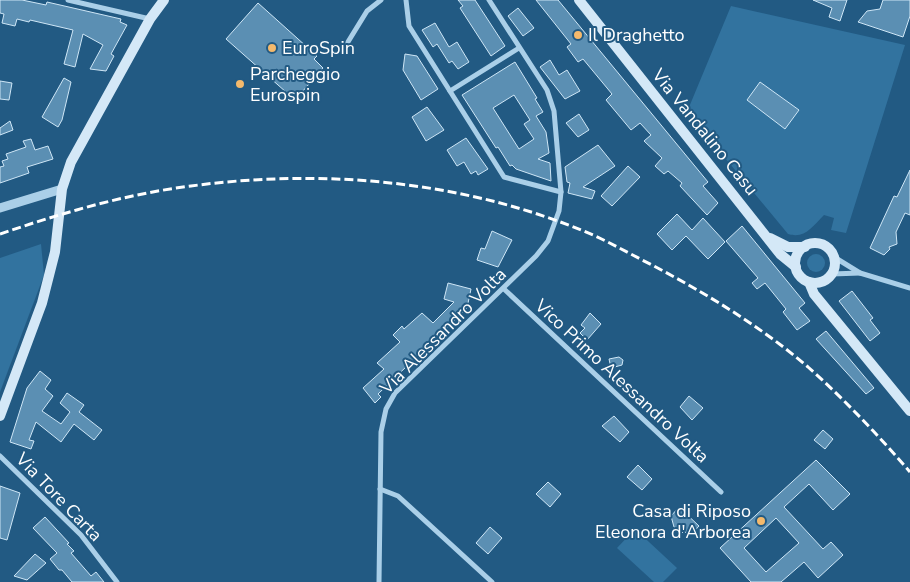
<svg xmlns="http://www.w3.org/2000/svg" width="910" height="582" font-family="'Nunito Sans',sans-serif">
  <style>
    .green { fill: #32739f }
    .building { fill: #5b8fb3; stroke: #cee6f6; fill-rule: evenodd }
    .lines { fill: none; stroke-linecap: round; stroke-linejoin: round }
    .minor { stroke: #aacfe8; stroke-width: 5 }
    .tertiary { stroke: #aacfe8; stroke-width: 9 }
    .secondary { stroke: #d4e8f7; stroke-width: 10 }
    .rail { stroke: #fff; stroke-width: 3; stroke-dasharray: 9 4; stroke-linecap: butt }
    .poi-dot { fill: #f4b96c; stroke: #225a83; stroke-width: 2 }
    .labels { text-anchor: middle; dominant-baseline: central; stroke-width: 4; stroke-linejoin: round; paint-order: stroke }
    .poi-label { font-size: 18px; fill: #fff; stroke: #225a83; text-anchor: start }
    .street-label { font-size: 18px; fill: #fff; stroke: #225a83 }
  </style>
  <rect width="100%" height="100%" fill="#225a83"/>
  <g class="green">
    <path d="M731,6l174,39 -59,188 -15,-3 3,-12 -10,-3c-12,12 -19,24 -36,19l-101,-122z"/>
    <path d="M41,244l3,31 -44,117v-134z"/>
    <circle cx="816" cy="263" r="9"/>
    <path d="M635,529l42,39 -14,14h-9l-37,-34z"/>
  </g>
  <g class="building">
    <path d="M0,0h22l24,5 1,-3 74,17 -1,3 7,3 -16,29 3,2 -8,15 -16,-2 13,-24 -20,-11 -8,33 -11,-3 9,-34 -43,-10 -1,2 -12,-3 -2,7 -13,-3 2,-9 -4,-1z"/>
    <path d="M458,0h17l30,46 -14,10 -31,-48 3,-2z"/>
    <path d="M536,0h22l150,182 -5,4 15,17 -11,12 -27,-29 2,-3 -14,-12 -4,3 -9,-8 7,-8 -18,-17 7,-6 -11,-12 -9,7 -25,-30 6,-6 -29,-35 -5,3 -11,-15 4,-3z"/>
    <path d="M813,0h34l-7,21 -11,-4 3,-9z"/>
    <path d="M883,0h27v16l-7,21 -45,-15 9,-11 13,-2z"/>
    <path d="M258,3l59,53 -3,3 9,9 -28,32 -69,-61z"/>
    <path d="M518,8l16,20 -11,8 -15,-20z"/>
    <path d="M435,23l14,24 8,-5 12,20 -11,7 -6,-8 -3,2 -12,-19 -4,3 -11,-17z"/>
    <path d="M405,54l12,2 21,33 -17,11 -18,-30z"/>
    <path d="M550,60l9,15 8,-5 13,21 -15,8 -25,-32z"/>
    <path d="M515,62l22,36 -2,1 8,13 -7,4 10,16 3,21 -11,6 12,4 1,18 -35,-12 -4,-4 -2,1 -12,-19 -2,1 -34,-53zM514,95l16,25 -6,4 10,15 -15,10 -26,-41z"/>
    <path d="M64,78l7,4 -9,38 -4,7 -16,-10z"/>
    <path d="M0,81l12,2 -3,17 -9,-1z"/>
    <path d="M760,82l39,28 -14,19 -38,-29z"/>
    <path d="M427,107l17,23 -18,11 -14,-24z"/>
    <path d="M579,114l10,16 -11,7 -12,-14z"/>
    <path d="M10,121l3,9 -13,5v-7z"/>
    <path d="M466,138l22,31 -10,6 -2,-4 -5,3 -7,-12 -7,4 -10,-16z"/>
    <path d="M31,139l4,11 13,-4 5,13 -26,8 2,6 -29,10v-16l4,-1 -2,-5 6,-2 -2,-5 20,-7 -3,-6z"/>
    <path d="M598,145l17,21 -32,21 12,4 -3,8 -24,-6 2,-10 -3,-1 -2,-15z"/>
    <path d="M628,166l12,11 -28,29 -11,-10z"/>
    <path d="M910,170v45l-5,-2 -9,19 1,12 -8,3 1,2 -6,6 -14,-7 24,-52 3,1z"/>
    <path d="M677,214l15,16 11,-12 22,24 -17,17 -22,-23 -14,14 -15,-16z"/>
    <path d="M742,226l63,77 -6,5 11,13 -13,9 -14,-18 3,-3 -21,-26 -8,6 -5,-6 6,-5 -32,-37z"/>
    <path d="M492,231l20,9 -14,27 -21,-7 4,-12 4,1z"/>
    <path d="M448,283l23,6 -4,19 -89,86 3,3 -6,6 -12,-15 21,-19 -7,-6 23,-21 -7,-7 9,-9 2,3 18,-16 11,10 21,-21 -10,-3z"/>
    <path d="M852,291l21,27 -3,2 10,13 -10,8 -31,-40z"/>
    <path d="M590,313l11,11 -14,16 -7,-7 5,-5 -4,-3z"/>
    <path d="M826,331l48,57 -8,6 -50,-55z"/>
    <path d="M619,357l4,3 -1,5 -11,3 -2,-9z"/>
    <path d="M40,371l11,9 -6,9 8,7 -11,15 19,13 9,-12 -10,-9 7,-10 17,12 -5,7 23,18 -8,10 -20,-16 -13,18 -25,-20 -7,18 5,1 -3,8 -21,-7 17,-54z"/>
    <path d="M689,396l14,12 -11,12 -12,-13z"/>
    <path d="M614,416l15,16 -9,10 -18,-16z"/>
    <path d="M823,430l10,9 -8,10 -11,-9z"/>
    <path d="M816,460l34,34 -17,16 -24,-26 -25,23 39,42 8,-7 12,13 -25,23 -14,-16 -23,20h-30l-31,-34zM776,518l23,25 -33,29 -22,-24z"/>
    <path d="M638,465l14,14 -10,11 -15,-13z"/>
    <path d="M548,482l13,12 -11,13 -14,-13z"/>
    <path d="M0,486l20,7 -13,47 -7,-2z"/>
    <path d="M679,507l20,19 -9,10 -6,-5 -3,3 -7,-7 -3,-11z"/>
    <path d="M45,517l24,26 -2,1 7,7 -3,2 20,23 5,-4 8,10h-32l-10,-12h-3l-9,-11 7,-6 -24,-25z"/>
    <path d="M490,527l12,11 -14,16 -12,-11z"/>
    <path d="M35,554l11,9 -19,17 -13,-4z"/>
  </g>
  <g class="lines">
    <g class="minor">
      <path d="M68,0l82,19"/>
      <path d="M406,0l3,26 95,151 57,15"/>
      <path d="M343,50l24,-39 14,-11"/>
      <path d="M450,91l69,-43"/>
      <path d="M834,257l26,16 50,15"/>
      <path d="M832,274l28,-1"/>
      <path d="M504,289l217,203"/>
      <path d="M0,456l81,79 36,47"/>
      <path d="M380,489l18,7 94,86"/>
      <path d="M379,582l2,-150 5,-23 9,-16 141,-137 12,-15 11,-30 2,-19 -7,-81 -7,-21 -58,-90"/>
    </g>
    <path class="tertiary" d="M0,208l62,-19"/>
    <g class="secondary">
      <path d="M579,0l201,254 16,13"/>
      <path d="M770,238l18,9h17"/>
      <circle cx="815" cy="263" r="20"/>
      <path d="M809,282l5,12 96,117"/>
      <path d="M0,416l42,-113 13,-51 7,-63 9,-27 79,-143 14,-19"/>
    </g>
    <path class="rail" d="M0,234c62,-21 126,-40 191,-48 134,-18 277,-5 402,49 20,9 39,20 59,30 55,29 108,61 156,102 37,33 70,68 102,105"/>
  </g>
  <g class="poi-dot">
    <circle cx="578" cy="35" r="5"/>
    <circle cx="272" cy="48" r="5"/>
    <circle cx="240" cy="84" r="5"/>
    <circle cx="761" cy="521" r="5"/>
  </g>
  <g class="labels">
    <g class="poi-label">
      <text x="588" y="35">Il Draghetto</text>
      <text x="282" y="48">EuroSpin</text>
      <text x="250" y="74">Parcheggio<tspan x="250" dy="21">Eurospin</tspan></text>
      <text x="751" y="511" text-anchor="end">Casa di Riposo<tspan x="751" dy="21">Eleonora d'Arborea</tspan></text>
    </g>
    <g class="street-label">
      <text transform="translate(705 132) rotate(51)">Via Vandalino Casu</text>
      <text transform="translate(443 331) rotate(-45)">Via Alessandro Volta</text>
      <text transform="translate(622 381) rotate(43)">Vico Primo Alessandro Volta</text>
      <text transform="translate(59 497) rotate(46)">Via Tore Carta</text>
    </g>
  </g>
</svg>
